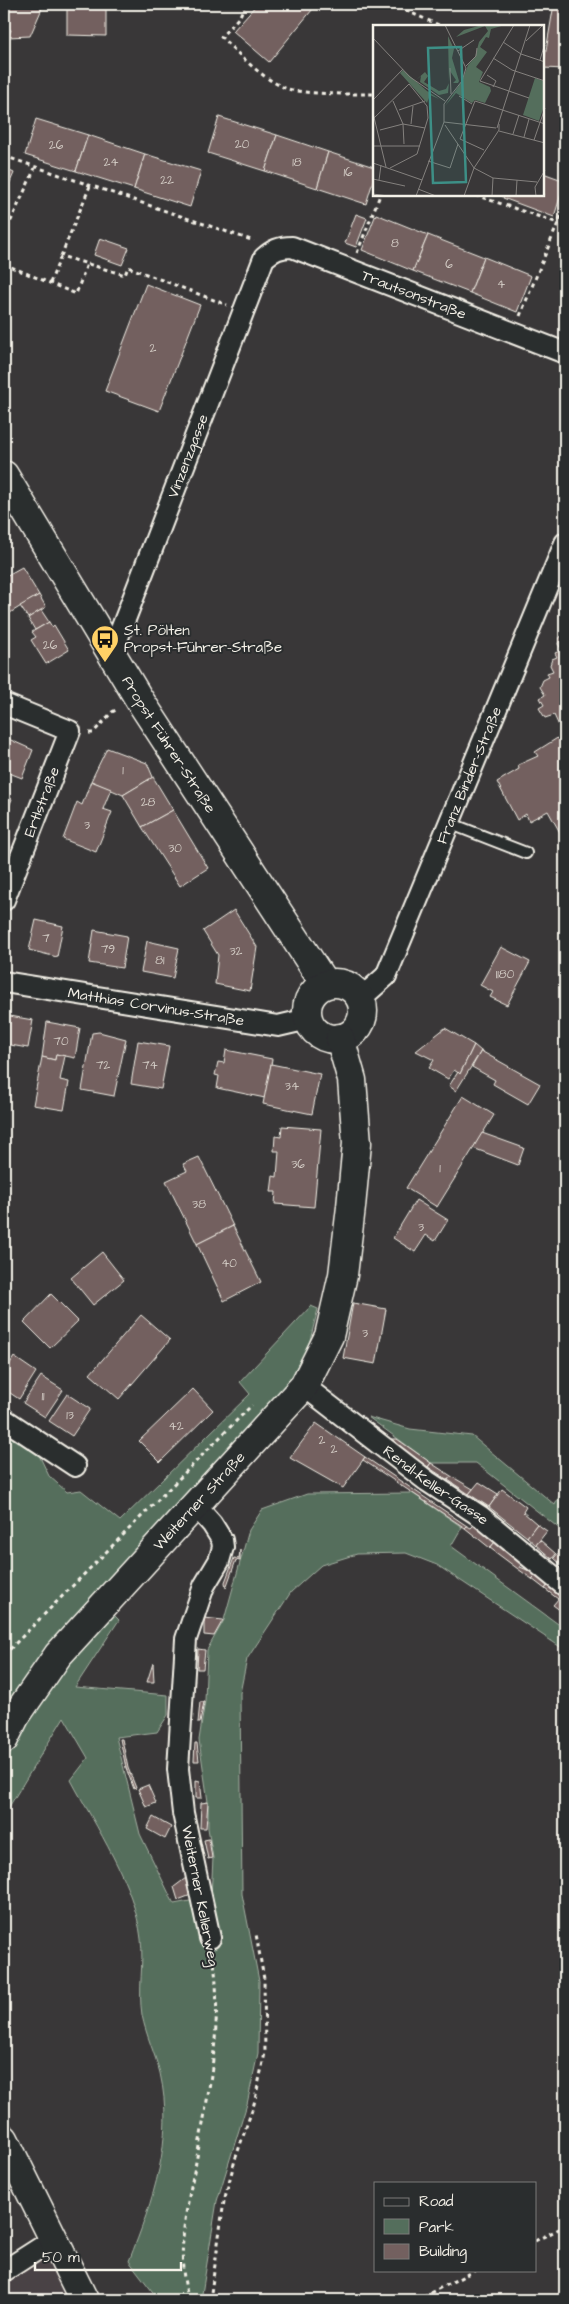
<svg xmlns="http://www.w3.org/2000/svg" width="569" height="2304" font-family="'Architects Daughter',sans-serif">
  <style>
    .built { fill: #4a4344 }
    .green { fill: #546e5c; stroke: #a4b0a2 }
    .building { fill: #73605f; stroke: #f4f1e8 }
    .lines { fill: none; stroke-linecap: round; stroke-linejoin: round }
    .lane-casing { stroke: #f4f1e8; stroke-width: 14 }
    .street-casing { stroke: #f4f1e8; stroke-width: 24 }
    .secondary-casing { stroke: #f4f1e8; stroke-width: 31 }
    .path { stroke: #f4f1e8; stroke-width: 3; stroke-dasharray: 4 4; stroke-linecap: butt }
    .lane { stroke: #2a2d2e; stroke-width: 10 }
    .street { stroke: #2a2d2e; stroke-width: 20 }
    .secondary { stroke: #2a2d2e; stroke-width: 28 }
    .labels { text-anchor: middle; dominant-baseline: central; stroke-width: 4; stroke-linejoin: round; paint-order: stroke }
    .number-label { font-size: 12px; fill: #d4cdc6 }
    .street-label { font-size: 15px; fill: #f4f1e8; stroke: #2a2d2e }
    .poi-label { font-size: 15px; fill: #f4f1e8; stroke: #2a2d2e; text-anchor: start }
    .inset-road { fill: none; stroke: #84817e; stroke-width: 1 }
    .view { fill: #3d8f86; fill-opacity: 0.15; stroke: #3d8f86; stroke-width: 2.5 }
    .inset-edge { fill: none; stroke: #f4f1e8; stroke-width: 2.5 }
  </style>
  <rect width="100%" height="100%" fill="#393738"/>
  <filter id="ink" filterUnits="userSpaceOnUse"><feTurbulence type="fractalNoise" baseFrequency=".02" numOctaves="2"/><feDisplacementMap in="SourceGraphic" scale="10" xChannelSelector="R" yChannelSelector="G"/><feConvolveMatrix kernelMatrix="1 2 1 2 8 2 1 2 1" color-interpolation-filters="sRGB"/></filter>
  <g filter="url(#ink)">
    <path class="built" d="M50,2254l23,46h-69v-18z"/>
    <g class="green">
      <path d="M311,1306l7,3 -9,35 -18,34 -31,40 -210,228 -24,30 -22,35v-280l35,24 10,21 18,16 14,-2 39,31 130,-127 -10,-12z"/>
      <path d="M368,1417l42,12 62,7 83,69 10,-21v49l-89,-70h-45z"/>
      <path d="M412,1493l50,34 -11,19 114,83v21l-128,-85 -31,-12 -49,1 -36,11 -30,27 -44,67 -7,34 2,201 17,87 -1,72 -11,51 -30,97 -16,99h-42l-30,-39c24,-61 46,-122 31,-188 -5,-19 -14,-38 -18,-58 -4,-26 2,-51 -1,-76 -6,-54 -45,-112 -70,-159l17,-22 -24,-41 -60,98v-53l20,-40 20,-31 67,-79 8,8 -44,67 93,8v20l-11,17 -41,5 24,97 34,70 37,-7 2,-39 -5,-30v-26l-9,-62 6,-39 2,-51 17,-30 25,-90 13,-20 45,-16z"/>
    </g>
    <g class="building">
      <path d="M4,4h40l-14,32 -22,1 3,-7 -7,-4z"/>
      <path d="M257,4h60l-48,58 -36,-31z"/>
      <path d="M554,4h11v65l-22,-1z"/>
      <path d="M67,6l39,1v29l-39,-1z"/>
      <path d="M219,117l58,18 -12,36 -57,-18z"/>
      <path d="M36,119l52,16 -12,36 -51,-16z"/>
      <path d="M88,135l57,19 -11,35 -58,-18z"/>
      <path d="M277,135l51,17 -11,36 -52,-17z"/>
      <path d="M328,152l46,15v11l-8,26 -49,-16z"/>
      <path d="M145,154l56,17 -11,36 -56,-18z"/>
      <path d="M4,168l10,5 -10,23z"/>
      <path d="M543,173l22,8 -11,36 -51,-19 1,-3h39z"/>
      <path d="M356,214l11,4 -11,29 -11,-4z"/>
      <path d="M376,214l52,21 -15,36 -51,-21z"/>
      <path d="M428,235l56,22 -14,36 -57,-22z"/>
      <path d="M100,238l29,10 -7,17 -28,-10z"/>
      <path d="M484,257l47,19 -14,36 -47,-19z"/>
      <path d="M146,284l54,21 -41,106 -54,-20z"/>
      <path d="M22,567l17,28 -34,21 -1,-39z"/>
      <path d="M39,595l7,12 -18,11 -8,-12z"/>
      <path d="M41,610l8,12 -14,8 -7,-12z"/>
      <path d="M49,622l3,5 2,-2 15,25 -23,14 -15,-24 5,-3 -4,-5z"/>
      <path d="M565,635v90l-5,3 -6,-13 -9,3 -6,-10 5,-3 -4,-7 5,-3 -5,-8 3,-7 6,-3 -2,-4 6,-2 -3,-6 2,-6 5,-2 -2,-4 7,-3 -4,-6 2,-7z"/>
      <path d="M4,737l29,13 -11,28 -18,-7z"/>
      <path d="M559,737l6,11v86l-3,2 -14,-25 -19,10 -3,-7 -9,6 -20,-38 22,-13 -1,-4 20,-9 -3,-4z"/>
      <path d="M107,748l40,15 6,14 -30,18 -32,-14z"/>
      <path d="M153,777l20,33 -31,17 -19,-32z"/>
      <path d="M91,781l20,8 -8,20 9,3 -16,40 -33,-13 14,-37 5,3z"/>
      <path d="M4,795l8,4 -8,20z"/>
      <path d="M173,810l35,58 -28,18 -38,-59z"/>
      <path d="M234,910l23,37 -7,44 -35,-7 3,-29 -15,-24z"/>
      <path d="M36,920l27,6 -6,31 -28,-7z"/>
      <path d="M94,930l33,6 -5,32 -33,-5z"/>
      <path d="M147,941l32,7 -6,30 -32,-6z"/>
      <path d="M501,947l29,15 -23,43 -17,-8 3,-5 -13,-7z"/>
      <path d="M4,1015l29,5 -5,28 -24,-4z"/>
      <path d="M47,1022l33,6 -5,30 -19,-4 -1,6 -13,-3z"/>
      <path d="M445,1028l29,17 -14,29 -6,-4 -6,9 -19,-11 5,-8 -18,-9z"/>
      <path d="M99,1032l27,7 -12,57 -32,-6 10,-57z"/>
      <path d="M138,1041l31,5 -8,43 -30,-5z"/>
      <path d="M474,1045l7,6 -25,40 -7,-5 9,-14 2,2z"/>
      <path d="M226,1050l46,9 -7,39 -48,-10 2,-12 -4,-1 3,-13 6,1z"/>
      <path d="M481,1051l59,33 -12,20 -35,-20 2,-4 -23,-13z"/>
      <path d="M56,1054l9,2 -5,24 9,2 -5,28 -31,-5 9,-48 13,3z"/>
      <path d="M271,1064l49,10 -8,40 -49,-10z"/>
      <path d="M463,1096l31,19 -57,92 -31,-19z"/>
      <path d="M282,1126l39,3 -7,78 -39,-3 1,-12h-5l2,-16 4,1 2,-26h-5l1,-15 6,1z"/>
      <path d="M482,1133l42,15 -6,17 -45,-17z"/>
      <path d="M199,1157l34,69 -36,18 -31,-63 21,-10 -4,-7z"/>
      <path d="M416,1200l32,20 -13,21 -9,-6 -11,17 -22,-14z"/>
      <path d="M233,1226l28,56 -37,19 -27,-57z"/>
      <path d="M102,1252l22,28 -31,25 -22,-27z"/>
      <path d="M51,1294l27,27 -28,27 -26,-26z"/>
      <path d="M353,1303l33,6 -10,55 -33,-6z"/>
      <path d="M141,1315l29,25 -51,59 -29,-25z"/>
      <path d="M14,1357l22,15 -17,27 -15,-10v-16z"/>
      <path d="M41,1376l22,14 -18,27 -22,-14z"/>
      <path d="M193,1389l20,21 -53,52 -21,-21z"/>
      <path d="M67,1394l23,15 -18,27 -23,-15z"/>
      <path d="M316,1423l49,34 -22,31 -53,-30z"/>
      <path d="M389,1439h8l34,24 -3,4z"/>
      <path d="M365,1457l102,69 -2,2 -102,-68z"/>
      <path d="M431,1463l20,13 -3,4 -20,-13z"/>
      <path d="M451,1476l22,13 -4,5 -21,-14z"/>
      <path d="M479,1482l19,12 -9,13 -20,-13z"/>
      <path d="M502,1489l24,18 -3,5 14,12 -10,13 -38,-30z"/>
      <path d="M537,1524l10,7 -11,14 -9,-8z"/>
      <path d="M474,1525l21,17 -5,6 -25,-20 2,-2 4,2z"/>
      <path d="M540,1540l16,14 -4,5 -16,-14z"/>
      <path d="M495,1542l28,21 -5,6 -28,-21z"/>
      <path d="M565,1545v23l-11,-10z"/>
      <path d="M240,1550v11l-4,-1 -10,28 -1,-6 9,-24 5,1z"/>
      <path d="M520,1567l17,7 -5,5 -14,-10z"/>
      <path d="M537,1574l12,10 -4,5 -13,-10z"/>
      <path d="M549,1584l13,11 -4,4 -13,-10z"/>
      <path d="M559,1598l6,4v12l-12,-9z"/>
      <path d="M204,1618l19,2 -9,16 -10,-1z"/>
      <path d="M198,1649l7,1 -2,19h-6z"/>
      <path d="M153,1663l1,19h-7z"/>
      <path d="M200,1702h4l-4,21h-2z"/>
      <path d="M120,1739h2l6,29 8,20 -2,1 -8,-21z"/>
      <path d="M195,1743h2l2,18h-5z"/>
      <path d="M196,1780l4,1 2,17h-6z"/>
      <path d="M148,1785l8,18 -10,4 -8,-18z"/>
      <path d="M208,1802l-2,26h-6l1,-25z"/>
      <path d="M153,1817l18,10 -6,12 -18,-10z"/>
      <path d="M209,1839l3,19 -4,1 -4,-19z"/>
      <path d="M186,1878l5,17 -13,5 -4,-13z"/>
    </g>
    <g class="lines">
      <g class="lane-casing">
        <path id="lane" d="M449,823l77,30"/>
      </g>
      <g class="street-casing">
        <g id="street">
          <path id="s1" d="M112,653l152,-395c9,-8 16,-11 28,-11l273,106"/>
          <path d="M4,704l66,27 -66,169"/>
          <path id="s2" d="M4,982l274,44 30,-7"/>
          <path id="s3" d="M360,999l26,-23 179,-433"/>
          <path id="s4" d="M304,1386l123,95 53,35 85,70"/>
          <path d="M4,1419l71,47"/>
          <path d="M196,1506l16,18 10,16 1,7 -4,14 -15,25 -18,53 -8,130 5,44 27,125"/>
          <path d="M4,2271l50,-32"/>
        </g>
      </g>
      <g class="secondary-casing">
        <g id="secondary">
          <path id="s5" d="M4,475l135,224 186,285"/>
          <circle cx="335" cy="1011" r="28"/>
          <path id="s6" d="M4,1739l11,-22 43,-62 246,-269 25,-50 14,-61 8,-68 6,-64 -5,-63 -12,-42"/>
          <path d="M4,2139l80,161"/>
        </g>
      </g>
      <g class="path">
        <path d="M245,4l-5,12 -19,21c19,18 39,40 64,51 17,7 68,6 89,6"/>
        <path d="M391,4l50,22"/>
        <path d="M4,156l250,85"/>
        <path d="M90,186l-29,70 64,19 3,-8 99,38"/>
        <path d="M475,195l83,28"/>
        <path d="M4,236l31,-68"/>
        <path d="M357,253l23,-58"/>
        <path d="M4,264l72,30 11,-30"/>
        <path d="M50,283l11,-27"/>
        <path d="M520,316l45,-110"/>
        <path d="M89,733h4l19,-21 6,-3"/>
        <path d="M4,1655l248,-250"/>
        <path d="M535,2241l30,-15"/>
        <path d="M189,2300c-16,-51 1,-103 10,-154 11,-61 24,-128 14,-190"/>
        <path d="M210,2300l14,-99 11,-41 19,-56 11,-51 -1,-74 -8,-45"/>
        <path d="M416,2300l60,-30"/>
      </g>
      <use href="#lane" class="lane"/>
      <use href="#street" class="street"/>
      <use href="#secondary" class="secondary"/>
    </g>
  </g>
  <defs>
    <g id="bus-pin" transform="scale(1.4375)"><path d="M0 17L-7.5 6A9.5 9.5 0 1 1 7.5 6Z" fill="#ffd166" stroke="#2a2d2e"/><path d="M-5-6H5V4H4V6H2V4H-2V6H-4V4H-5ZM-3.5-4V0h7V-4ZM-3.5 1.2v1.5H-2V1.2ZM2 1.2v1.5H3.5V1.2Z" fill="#111"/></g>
  </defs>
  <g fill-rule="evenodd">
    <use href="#bus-pin" x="105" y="639"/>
  </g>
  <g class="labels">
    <g class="number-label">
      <text x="242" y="144">20</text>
      <text x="56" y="145">26</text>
      <text x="111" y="162">24</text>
      <text x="297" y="162">18</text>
      <text x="348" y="172">16</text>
      <text x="167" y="180">22</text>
      <text x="395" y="243">8</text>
      <text x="449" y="264">6</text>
      <text x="501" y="284">4</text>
      <text x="153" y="348">2</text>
      <text x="50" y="645">26</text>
      <text x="123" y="770">1</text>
      <text x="148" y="802">28</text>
      <text x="87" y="825">3</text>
      <text x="175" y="848">30</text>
      <text x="46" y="938">7</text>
      <text x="108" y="949">79</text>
      <text x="236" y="951">32</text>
      <text x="160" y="960">81</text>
      <text x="505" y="974">1180</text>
      <text x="61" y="1041">70</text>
      <text x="103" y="1065">72</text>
      <text x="150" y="1065">74</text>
      <text x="292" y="1086">34</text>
      <text x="298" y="1164">36</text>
      <text x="440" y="1168">1</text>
      <text x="199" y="1204">38</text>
      <text x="421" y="1227">3</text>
      <text x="229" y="1263">40</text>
      <text x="365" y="1333">3</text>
      <text x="43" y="1396">11</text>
      <text x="70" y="1415">13</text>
      <text x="176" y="1426">42</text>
      <text x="322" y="1440">2</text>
      <text x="334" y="1449">2</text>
    </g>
    <g class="street-label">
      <text stroke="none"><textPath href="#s1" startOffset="585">Trautsonstraße</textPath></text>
      <text stroke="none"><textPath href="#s1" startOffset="211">Vinzenzgasse</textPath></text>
      <text stroke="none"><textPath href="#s5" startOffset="316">Propst Führer-Straße</textPath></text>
      <text stroke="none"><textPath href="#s3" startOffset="252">Franz Binder-Straße</textPath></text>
      <text transform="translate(42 802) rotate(-69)">Ertlstraße</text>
      <text stroke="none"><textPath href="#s2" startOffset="154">Matthias Corvinus-Straße</textPath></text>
      <text stroke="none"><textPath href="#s4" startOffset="165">Rendl-Keller-Gasse</textPath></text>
      <text stroke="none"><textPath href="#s6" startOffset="309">Weiterner Straße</textPath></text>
      <text transform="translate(200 1896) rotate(79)">Weiterner Kellerweg</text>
    </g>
    <g class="poi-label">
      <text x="124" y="630">St. Pölten<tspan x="124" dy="17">Propst-Führer-Straße</tspan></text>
    </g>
  </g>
  <g transform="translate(373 25)">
    <rect width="171" height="171" fill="#393738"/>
    <path d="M109,0h23l-14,4 -2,9 -3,-1 -6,10 7,5 -11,15 7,5 -4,10 11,5 1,4 -6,12 -10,-3 -3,3 -16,-10 -11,13 17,-25 6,-16 7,-8 4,-15 9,-11 -3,-5 -29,11 8,-7zM75,11l6,13 -2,9 7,23 4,-8 -7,14 2,-4h-5l3,-3 -6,-9 -2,22 -9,2 -19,-13 1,-6 -5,4 9,-8 3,4 -4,6 15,9 7,-2 3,-6zM30,45l24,21 12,8 -9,-4 -3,8 -27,-30zM162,53l9,3v25l-5,15 -16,-6z" fill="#546e5c"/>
    <path class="inset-road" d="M141,0l-34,56 49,17M0,13l37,39 35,24M153,16l17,-16M130,17l18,12 24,8M85,26l16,-11M120,33l19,12 33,11M167,35l5,-17M93,41l10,-10 1,-8M77,43l1,26M114,50l9,6 -3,6M86,71l13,8M0,75l30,-31M20,76l10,23 1,20M26,85l26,-9M0,88l13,54M0,94l36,-35 18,22 1,12 -11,36 -27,14M71,97v-18l18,-23 4,-13 -21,-43M71,97l52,6M38,99l2,-18M72,100l29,43 19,10 44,4M124,103l33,-103M7,105l23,-6 22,4M126,106l46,12M140,109l6,-19M151,112l5,-18M161,115l11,-32M0,121h47M111,125l-24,-11 15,-38 70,23M55,136l22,7 8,-24M0,138l49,17M0,154l32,7M6,155l2,-15M45,164l18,7M0,169l15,2M43,171l28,-74M91,171l10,-28 25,-38v-6M119,171l1,-18M143,171l1,-16M163,171l-1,-9 10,-17"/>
    <path class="view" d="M88,22l5,135 -33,1 -5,-135z"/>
    <rect width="171" height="171" class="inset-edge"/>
  </g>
  <rect width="569" height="2304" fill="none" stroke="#2a2d2e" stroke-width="20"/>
  <rect x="10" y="10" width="549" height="2284" fill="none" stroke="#f4f1e8" stroke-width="2" filter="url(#ink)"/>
  <rect x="374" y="2182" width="162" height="90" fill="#2a2d2e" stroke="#7b7b78"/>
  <rect x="384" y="2198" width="25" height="8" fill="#2a2d2e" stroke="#7b7b78"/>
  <text x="419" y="2206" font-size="15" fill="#f4f1e8">Road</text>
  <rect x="384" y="2219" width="25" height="15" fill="#546e5c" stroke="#7b7b78"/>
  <text x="419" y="2232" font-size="15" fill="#f4f1e8">Park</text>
  <rect x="384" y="2244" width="25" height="15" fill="#73605f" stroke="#7b7b78"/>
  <text x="419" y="2256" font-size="15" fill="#f4f1e8">Building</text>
  <path d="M35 2262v8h146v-8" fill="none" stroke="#f4f1e8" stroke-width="2.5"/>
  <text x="42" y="2262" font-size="15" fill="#f4f1e8" stroke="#2a2d2e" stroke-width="4" paint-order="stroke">50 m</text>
</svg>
